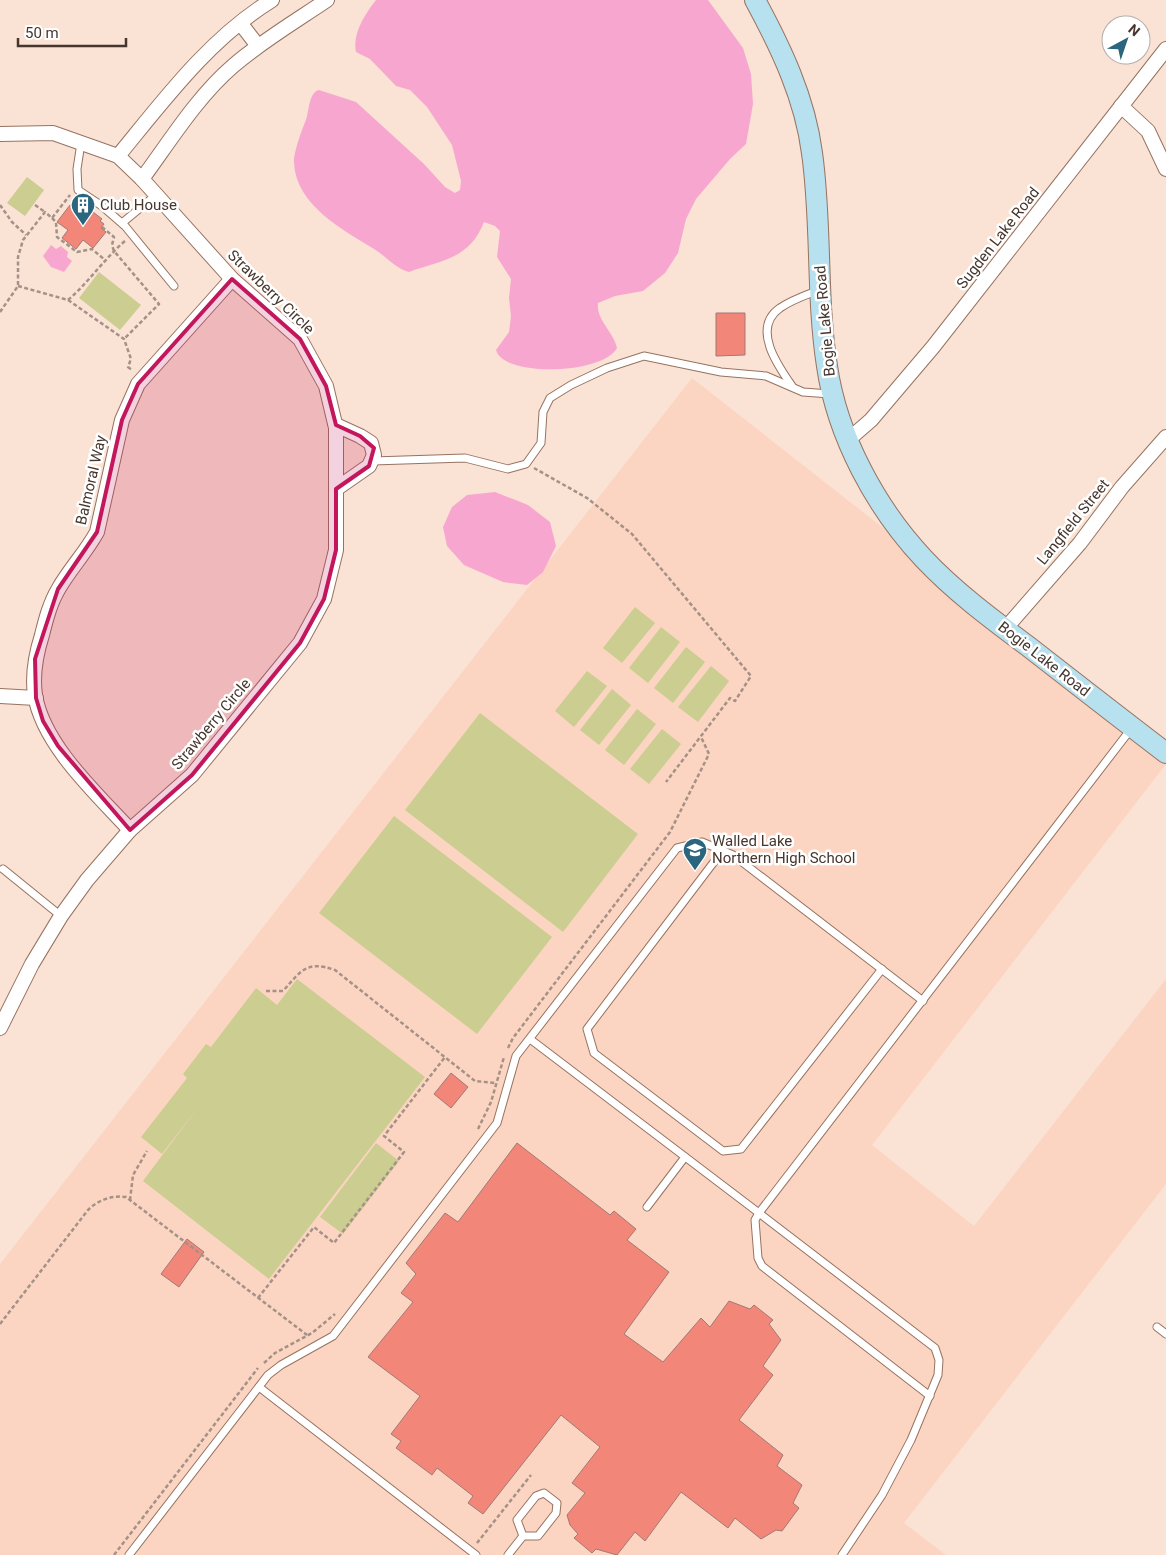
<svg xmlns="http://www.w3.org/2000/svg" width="1166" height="1555" viewBox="0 0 1166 1555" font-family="Roboto,sans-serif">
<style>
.built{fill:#fbd5c2}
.green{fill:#cccd90}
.water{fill:#f7a7cf}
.building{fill:#f28779;stroke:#a27973}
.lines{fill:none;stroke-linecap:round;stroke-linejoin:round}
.lane-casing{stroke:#967360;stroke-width:9}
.street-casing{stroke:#967360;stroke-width:16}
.secondary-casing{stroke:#967360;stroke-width:22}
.path{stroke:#a59186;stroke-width:2.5;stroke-dasharray:4 2.5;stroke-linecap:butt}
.lane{stroke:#fff;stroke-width:7}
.street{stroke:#fff;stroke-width:14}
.secondary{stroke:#b7e1ef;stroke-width:20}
.marked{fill:#c2185b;fill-opacity:0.2;stroke:#c2185b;stroke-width:4;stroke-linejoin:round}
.labels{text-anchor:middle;stroke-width:5;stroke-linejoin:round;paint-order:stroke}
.poi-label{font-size:15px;fill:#46362e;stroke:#fff;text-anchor:start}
.street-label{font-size:15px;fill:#46362e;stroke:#fff}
</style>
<rect width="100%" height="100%" fill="#fae2d5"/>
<!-- built -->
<polygon class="built" points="692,378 1166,750 1166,764 872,1145 974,1226 1166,979 1166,1184 904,1523 946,1555 0,1555 0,1264"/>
<!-- green -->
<g class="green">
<polygon points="27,177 44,190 25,216 7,203"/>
<polygon points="99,272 141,305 120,330 79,298"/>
<polygon points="635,607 655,623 622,663 603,648"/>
<polygon points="661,627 680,642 648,683 629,668"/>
<polygon points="686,647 705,662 673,703 654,688"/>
<polygon points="711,666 729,681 698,722 678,707"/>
<polygon points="587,671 607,686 574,727 555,711"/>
<polygon points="612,689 631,705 599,745 580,730"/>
<polygon points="637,709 656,724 624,765 605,750"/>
<polygon points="480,713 638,834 563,932 405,810"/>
<polygon points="662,729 681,744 649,784 630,769"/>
<polygon points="394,816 552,937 477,1034 319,913"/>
<polygon points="297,979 425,1077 269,1279 143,1181 199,1106 162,1154 141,1137 187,1078 183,1074 206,1044 211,1047 256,988 277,1005"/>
<polygon points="376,1143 399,1161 343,1234 320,1217"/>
</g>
<!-- water -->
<g class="water">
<path d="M376 0H708L743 48 751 74 753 104 746 144 730 159 696 199 686 219 678 253 665 273 643 291 615 296 598 303C596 320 614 332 617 348 604 374 504 378 496 350L509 332 511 316 509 298 511 279 497 257 500 231 495 226 484 222C469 260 441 260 409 272 396 269 386 256 374 249 343 230 296 205 294 163 293 154 302 129 306 120 309 111 309 92 319 90L356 102 424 164 445 187 455 193 460 190 461 181 452 145 427 107 410 90 396 86 370 59 356 52C352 34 365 14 376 0Z"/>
<polygon points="51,245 56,249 61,246 68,252 67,257 72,261 64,272 51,267 43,256"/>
<polygon points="495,492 528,505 550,522 556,546 543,572 527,585 503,582 464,565 447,546 443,527 452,507 467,495"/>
</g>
<!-- building -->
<g class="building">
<polygon points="70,205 77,209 80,205 82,207 84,205 102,219 100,221 104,224 101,228 106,232 93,248 83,240 76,249 62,238 68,230 57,222"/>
<polygon points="716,313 745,313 745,355 716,356"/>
<polygon points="451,1073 468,1087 451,1108 434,1094"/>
<polygon points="517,1143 610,1215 614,1211 636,1229 627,1240 669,1272 624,1334 663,1362 701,1318 710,1327 729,1301 750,1309 754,1305 773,1320 769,1324 781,1340 763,1366 773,1375 739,1420 783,1455 777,1466 802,1485 793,1503 799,1508 782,1531 776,1530 761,1539 735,1518 728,1528 681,1492 645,1541 635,1532 617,1555 596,1549 592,1553 574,1538 578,1534 570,1525 567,1515 585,1493 572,1483 600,1447 561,1415 483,1514 468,1503 473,1496 437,1468 432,1475 396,1448 401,1441 391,1434 420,1396 368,1357 413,1302 401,1293 416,1274 406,1263 445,1213 458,1222"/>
<polygon points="187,1239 204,1252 179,1287 161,1274"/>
</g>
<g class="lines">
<defs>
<g id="lane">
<polyline points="81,143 77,169 78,190 102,206 125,226 174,286"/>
<polyline points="122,223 156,195"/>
<path d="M792 386C778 366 751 328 780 308 791 300 806 295 819 290"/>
<polyline points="373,461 465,458 508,469 526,464 541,443 543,412 550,398 571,385 607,368 644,356 721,372 766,376 803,392 830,394"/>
<polyline points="723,850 587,1029 594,1053 723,1151 741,1149 882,969"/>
<polyline points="3,869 61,916"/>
<polyline points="530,1039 759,1213 755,1220 758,1258 762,1266 930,1396"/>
<polyline points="647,1207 685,1157"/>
<polyline points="1157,1327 1166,1334"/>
<polyline points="259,1387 476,1555"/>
<polygon points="544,1493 557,1503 556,1513 538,1536 523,1536 517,1520 536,1496"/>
<polyline points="129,1555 268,1375 281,1365 333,1336 497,1123 516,1056 677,848 702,842 733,855 923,1001"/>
<polyline points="508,1555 523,1536"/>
<polyline points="842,1555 882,1495 911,1440 938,1375 939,1360 935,1348 759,1213 1131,729"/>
</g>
<g id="street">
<polyline points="241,24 258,46"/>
<polyline points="1121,106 1148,131 1166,169"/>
<polyline points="0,134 53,133 118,156 142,179 232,279 300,339 326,386 336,428 336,550 324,599 300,643 192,775 130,830 87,880 61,916 32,964 0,1028"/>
<path d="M118 156C164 100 209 39 272 0"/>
<path d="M142 179C170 141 197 97 233 66 262 41 296 21 327 0"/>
<polyline points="336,425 360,436 371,443 374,455 369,466 336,489"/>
<polyline points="848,440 871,420 933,347 1166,49"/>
<polyline points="1005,629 1080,543 1122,487 1166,437"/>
<polyline points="0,696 36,698"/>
<path d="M130 830C97 794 43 745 35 695 32 674 36 654 42 635 46 619 50 603 59 588 70 569 86 552 97 532L122 420 138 384 232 279"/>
</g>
<path id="secondary" d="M755 0C781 48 805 98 812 153 822 223 816 296 827 366 837 436 876 508 924 559 955 592 993 620 1029 647 1074 682 1120 718 1166 753"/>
</defs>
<!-- lane casing -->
<use href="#lane" class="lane-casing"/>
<!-- street casing -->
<use href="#street" class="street-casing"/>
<!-- secondary casing -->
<use href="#secondary" class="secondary-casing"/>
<!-- path -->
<g class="path">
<polyline points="0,205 12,222 26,235"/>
<polyline points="35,205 45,212"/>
<polyline points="52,218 56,222 57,237 77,252 92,249 105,260"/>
<polyline points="102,227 114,237 112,245 114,251 159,304 124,339"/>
<polyline points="18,286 68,300 124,339 131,359 128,367 132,370"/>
<path d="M68 300C89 282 104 259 125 241"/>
<polyline points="0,312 18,286 18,257 23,240 45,212 52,218 70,195"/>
<polyline points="534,468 587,498 632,534 751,676 735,701 730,698 666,782"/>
<path d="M266 991H283C301 971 306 960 335 970L475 1081 495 1083"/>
<polyline points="508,1048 513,1038 670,832 709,754 701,737"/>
<polyline points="478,1129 491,1102 504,1057"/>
<polyline points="130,1200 133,1175 147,1151"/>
<polyline points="258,1298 314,1227 334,1243 404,1152 384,1136 445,1057"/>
<path d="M0 1324 88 1210C98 1200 112 1195 126 1197L307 1335"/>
<polyline points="264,1363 275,1353 312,1333 335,1314"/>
<polyline points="477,1543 531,1475"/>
<polyline points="114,1555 258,1368"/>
</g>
<!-- lane -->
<use href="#lane" class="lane"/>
<!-- street -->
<use href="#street" class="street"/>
<!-- secondary -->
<use href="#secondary" class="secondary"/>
</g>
<!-- marked area -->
<path class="marked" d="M232 279 300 339 326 386 336 425 360 436 374 448 369 466 336 489V550L324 599 300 643 192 775 130 830 58 746 43 721 36 698 35 659 58 589 97 532 122 420 138 384Z"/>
<!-- icons -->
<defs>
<symbol id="building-pin" viewBox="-11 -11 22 30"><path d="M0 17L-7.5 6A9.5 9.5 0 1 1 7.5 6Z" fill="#2b657e" stroke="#fff"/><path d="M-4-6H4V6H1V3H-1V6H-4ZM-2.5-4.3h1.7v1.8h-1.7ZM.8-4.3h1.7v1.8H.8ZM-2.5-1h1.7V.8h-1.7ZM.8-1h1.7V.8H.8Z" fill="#fff"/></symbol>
<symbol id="school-pin" viewBox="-11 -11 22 30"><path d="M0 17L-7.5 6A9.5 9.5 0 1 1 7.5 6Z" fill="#2b657e" stroke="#fff"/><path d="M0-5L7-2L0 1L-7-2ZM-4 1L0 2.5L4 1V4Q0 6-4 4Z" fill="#fff"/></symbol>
</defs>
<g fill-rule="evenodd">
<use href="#building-pin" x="69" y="191" width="28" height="38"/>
<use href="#school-pin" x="681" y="836" width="28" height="38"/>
</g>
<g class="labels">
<!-- poi labels -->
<g class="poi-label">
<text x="100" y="210">Club House</text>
<text x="712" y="846">Walled Lake<tspan x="712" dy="17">Northern High School</tspan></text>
</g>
<!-- street labels -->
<g class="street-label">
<text transform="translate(998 238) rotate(-52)" y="5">Sugden Lake Road</text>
<text transform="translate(271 292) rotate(44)" y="5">Strawberry Circle</text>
<text transform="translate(825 321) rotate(-95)" y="5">Bogie Lake Road</text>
<text transform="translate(91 480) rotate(-77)" y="5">Balmoral Way</text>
<text transform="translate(1073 522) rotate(-51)" y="5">Langfield Street</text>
<text transform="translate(1044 659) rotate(38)" y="5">Bogie Lake Road</text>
<text transform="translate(211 724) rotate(-50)" y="5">Strawberry Circle</text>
</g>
</g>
<!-- north arrow -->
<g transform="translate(1126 40) rotate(40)"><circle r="24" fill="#ffffff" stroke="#b5afab"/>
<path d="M0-4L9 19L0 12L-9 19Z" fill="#2b657e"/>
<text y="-8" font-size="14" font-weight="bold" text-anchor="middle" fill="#46362e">N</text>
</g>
<!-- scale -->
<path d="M18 38v8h108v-8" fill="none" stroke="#46362e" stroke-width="2.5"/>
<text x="25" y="38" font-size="15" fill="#46362e" stroke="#ffffff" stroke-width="4" paint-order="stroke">50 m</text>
</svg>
